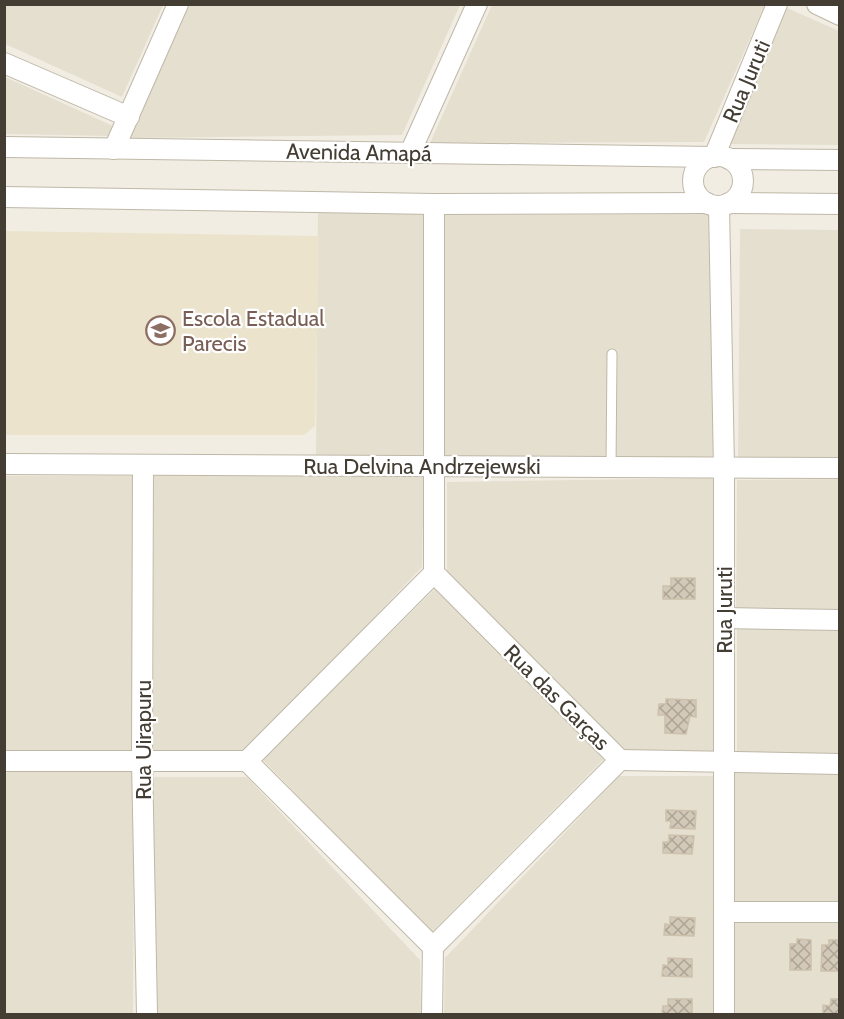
<svg xmlns="http://www.w3.org/2000/svg" width="844" height="1019" viewBox="0 0 844 1019" font-family="Cabin,sans-serif">
<style>
.residential{fill:#e5dfd0}
.education{fill:#ebe3cc}
.building{fill:url(#building-cross-hatch);stroke:#cdc1ab;stroke-width:1.5}
.lines{fill:none;stroke-linecap:round;stroke-linejoin:round}
.lane-casing{stroke:#bfb8a8;stroke-width:11}
.street-casing{stroke:#bfb8a8;stroke-width:22}
.lane{stroke:#fff;stroke-width:9}
.street{stroke:#fff;stroke-width:20}
.labels{text-anchor:middle;stroke-width:4.5;stroke-linejoin:round;paint-order:stroke}
.street-label{font-size:22px;fill:#433d33;stroke:#fff}
.education-label{font-size:22px;fill:#785e54;stroke:#fff;text-anchor:start}
</style>
<defs>
<pattern id="building-cross-hatch" width="8" height="8" patternUnits="userSpaceOnUse" patternTransform="scale(1.5)"><rect width="8" height="8" fill="#d3c9b8"/><path d="M0 0l8 8M0 8l8-8" fill="none" stroke="#ada496"/></pattern>
</defs>
<rect width="100%" height="100%" fill="#f1ede2"/>
<!-- residential -->
<g class="residential">
<polygon points="5,4 163,4 163,5 122,97 5,44"/>
<polygon points="187,5 460,5 402,135 128,138"/>
<polygon points="492,5 492,4 765,5 704,142 430,143"/>
<polygon points="785,7 839,31 839,145 724,144"/>
<polygon points="5,77 113,126 109,136 5,134"/>
<polygon points="318,208 428,209 426,456 316,455"/>
<polygon points="713,214 713,457 445,458 445,215"/>
<polygon points="740,229 839,230 839,458 738,457"/>
<polygon points="154,472 424,477 422,567 248,750 153,750"/>
<polygon points="5,476 133,476 132,754 5,754"/>
<polygon points="717,478 716,755 620,755 447,573 447,482"/>
<polygon points="839,479 839,611 736,611 737,480"/>
<polygon points="435,589 604,759 431,933 262,759"/>
<rect x="737" y="628" width="102" height="131"/>
<polygon points="732,771 839,771 839,902 731,902"/>
<polygon points="5,772 134,772 133,1014 5,1014"/>
<polygon points="619,776 715,776 714,1014 444,1014 445,958"/>
<polygon points="152,777 247,777 420,960 421,1014 151,1014"/>
<rect x="732" y="919" width="107" height="95"/>
</g>
<!-- education -->
<polygon class="education" points="5,231 319,236 315,426 304,435 5,435"/>
<!-- building -->
<g class="building">
<polygon points="671,578 695,578 695,599 663,599 663,586 671,586"/>
<polygon points="666,699 696,700 696,717 690,716 686,734 665,733 665,715 658,715 659,704 666,704"/>
<polygon points="666,810 696,811 695,829 670,828 671,821 666,821"/>
<polygon points="669,835 694,836 692,854 663,853 663,842 669,842"/>
<polygon points="670,917 695,918 694,936 664,935 665,924 670,925"/>
<polygon points="797,939 811,940 811,970 790,970 790,944 797,944"/>
<polygon points="829,940 840,940 840,971 821,971 822,945 829,945"/>
<polygon points="668,958 692,959 692,977 662,976 663,965 668,966"/>
<polygon points="668,999 692,999 692,1014 662,1014 663,1006 668,1006"/>
<polygon points="831,999 840,999 840,1014 823,1014 823,1005 830,1006"/>
</g>
<g class="lines">
<defs>
<polyline id="lane" points="611,467 612,354"/>
<g id="street">
<polyline points="817,4 840,15"/>
<polyline points="4,63 129,117"/>
<polyline points="4,147 714,157 777,4"/>
<polyline points="114,149 178,4"/>
<polyline points="410,153 477,4"/>
<circle cx="718" cy="181" r="25"/>
<polyline points="729,159 840,160"/>
<polyline points="4,197 434,204 707,203"/>
<polyline points="729,203 840,204"/>
<polyline points="434,204 434,573"/>
<polyline points="719,206 724,468 724,1014"/>
<polyline points="4,464 840,468"/>
<polyline points="143,465 142,760 147,1014"/>
<polygon points="434,573 620,760 433,947 247,761"/>
<polyline points="724,618 840,620"/>
<polyline points="620,760 840,764"/>
<polyline points="4,761 247,761"/>
<polyline points="724,912 840,912"/>
<polyline points="432,1014 433,947"/>
</g>
</defs>
<!-- lane casing -->
<use href="#lane" class="lane-casing"/>
<!-- street casing -->
<use href="#street" class="street-casing"/>
<!-- lane -->
<use href="#lane" class="lane"/>
<!-- street -->
<use href="#street" class="street"/>
</g>
<!-- icons -->
<defs>
<symbol id="school-ring" viewBox="-11 -11 22 22"><circle r="9.5" fill="#fff" stroke="#8d6e63" stroke-width="1.5"/><path d="M0-5L7-2L0 1L-7-2ZM-4 1L0 2.5L4 1V4Q0 6-4 4Z" fill="#8d6e63"/></symbol>
</defs>
<g fill-rule="evenodd">
<use href="#school-ring" x="144" y="314" width="33" height="33"/>
</g>
<g class="labels">
<!-- street labels -->
<g class="street-label">
<text transform="translate(746 81) rotate(-67)" y="8">Rua Juruti</text>
<text transform="translate(359 152) rotate(1)" y="8">Avenida Amapá</text>
<text x="422" y="474">Rua Delvina Andrzejewski</text>
<text transform="translate(724 610) rotate(-90)" y="8">Rua Juruti</text>
<text transform="translate(557 697) rotate(45)" y="8">Rua das Garças</text>
<text transform="translate(143 740) rotate(-90)" y="8">Rua Uirapuru</text>
</g>
<!-- education labels -->
<g class="education-label">
<text x="182" y="326">Escola Estadual<tspan x="182" dy="25">Parecis</tspan></text>
</g>
</g>
<!-- border -->
<rect width="844" height="1019" fill="none" stroke="#433d33" stroke-width="12"/>
</svg>
